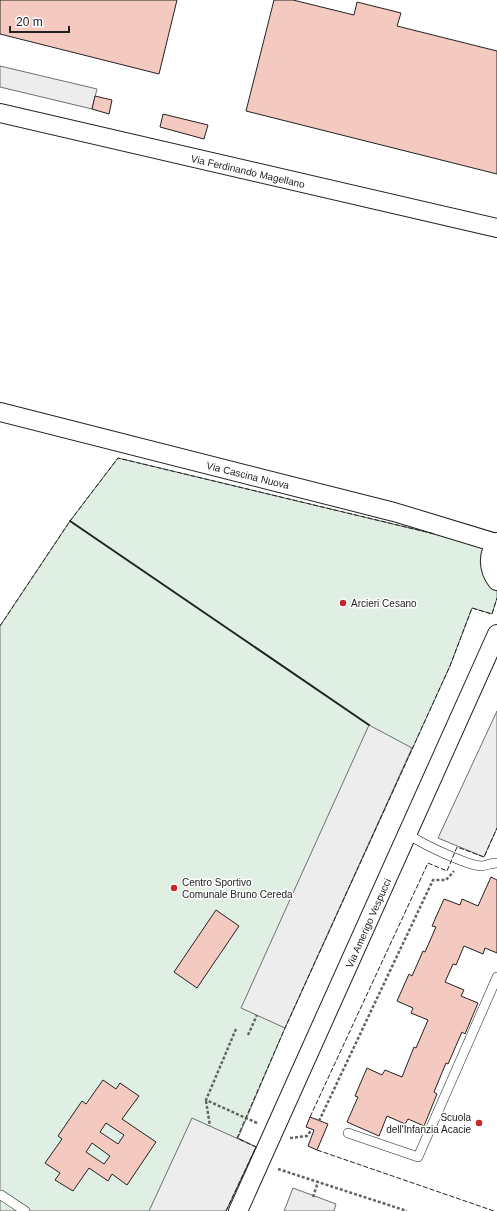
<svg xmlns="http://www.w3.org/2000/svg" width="497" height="1211" viewBox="0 0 497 1211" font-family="Helvetica,sans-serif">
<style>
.green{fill:#e0efe3;stroke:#6f6f6f}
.parking{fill:#ededed;stroke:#6f6f6f}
.building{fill:#f3c9c0;stroke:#222;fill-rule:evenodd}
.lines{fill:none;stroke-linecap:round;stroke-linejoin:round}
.service-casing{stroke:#222;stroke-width:10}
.minor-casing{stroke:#222;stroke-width:20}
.path{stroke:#646464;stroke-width:2.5;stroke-dasharray:3 2;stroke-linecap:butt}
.service{stroke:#fff;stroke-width:9}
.minor{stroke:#fff;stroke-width:18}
.fence{stroke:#222;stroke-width:1;stroke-dasharray:5 2;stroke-linecap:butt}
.wall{stroke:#222;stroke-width:2}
.poi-dot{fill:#c62828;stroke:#fff;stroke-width:1.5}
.labels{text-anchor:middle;stroke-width:3;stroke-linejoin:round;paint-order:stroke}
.street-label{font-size:10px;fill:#222;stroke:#fff}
.poi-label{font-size:10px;fill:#222;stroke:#fff;text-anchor:start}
</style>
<rect width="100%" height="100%" fill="#fff"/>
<!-- green -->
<polygon class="green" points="118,458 497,549 497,598 492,614 472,608 450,666 285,1028 238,1138 256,1147 226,1211 0,1211 0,626 70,521"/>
<!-- parking -->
<g class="parking">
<polygon points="0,66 97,89 92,109 0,87"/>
<polygon points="497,711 497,828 484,857 438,838"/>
<polygon points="369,725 412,748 285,1028 241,1008"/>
<polygon points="192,1118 256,1147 226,1211 149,1211"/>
<polygon points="293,1188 336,1204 334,1211 284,1211"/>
</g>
<!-- building -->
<g class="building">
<polygon points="0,0 177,0 159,74 0,34"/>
<polygon points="274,0 293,0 354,15 357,2 401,13 397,26 497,51 497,174 246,111"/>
<polygon points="95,96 112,100 109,114 92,109"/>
<polygon points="163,114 208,125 204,139 160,127"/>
<polygon points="491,877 497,880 497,953 485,948 483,954 464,946 456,965 453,964 445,982 464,990 461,996 478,1003 465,1034 462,1032 448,1064 446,1063 434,1092 437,1094 424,1126 408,1119 405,1124 387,1116 379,1136 347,1122 358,1097 355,1096 367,1068 382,1075 385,1070 402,1077 414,1047 416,1048 428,1020 411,1013 413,1008 397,1001 409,974 412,976 423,951 425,952 436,927 432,926 444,899 460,905 462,899 478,906"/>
<polygon points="216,910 239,926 197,988 174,972"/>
<path d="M103 1080 116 1089 120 1083 139 1096 122 1119 156 1142 127 1185 112 1174 108 1181 89 1168 73 1191 55 1180 60 1173 45 1163 62 1139 58 1136 82 1101 86 1104ZM106 1123 124 1135 118 1144 100 1132ZM92 1143 110 1156 104 1164 86 1152Z"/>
<polygon points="310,1117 328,1124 317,1150 308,1146 314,1130 306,1127"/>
</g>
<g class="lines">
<defs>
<g id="service">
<path d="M408 834C420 843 468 866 482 866 487 865 492 863 497 863"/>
<polyline points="348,1133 418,1157 497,977"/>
<polyline points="1,1195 25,1211"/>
</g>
<g id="minor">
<polyline points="0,113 497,228"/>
<polyline points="0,412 394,512 496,543"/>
<path d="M497 542C487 554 488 569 497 581"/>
<polyline points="238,1211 497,634"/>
</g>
</defs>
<!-- service casing -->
<use href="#service" class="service-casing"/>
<!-- minor casing -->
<use href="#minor" class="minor-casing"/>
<!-- path -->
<g class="path">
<polyline points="236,1029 206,1100 257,1123"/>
<polyline points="248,1035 257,1015"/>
<polyline points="206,1101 210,1126"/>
<polyline points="319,1121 433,880 446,880 454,871"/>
<polyline points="290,1138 307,1136 312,1129"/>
<polyline points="278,1169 407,1211"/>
<polyline points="313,1197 318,1182"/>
</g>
<!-- service -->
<use href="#service" class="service"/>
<!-- minor -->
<use href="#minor" class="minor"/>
<!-- fence -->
<g class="fence">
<polyline points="0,626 70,521 118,458 435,534"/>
<polyline points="310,1117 428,863 447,871 457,847 484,857 497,828"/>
<polyline points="317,1150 494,1211"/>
<polyline points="226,1211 256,1147 237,1138 285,1028 450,666 472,608 492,614 497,598"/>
</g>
<!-- wall -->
<polyline class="wall" points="70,521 369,725"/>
</g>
<!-- markers -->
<g class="poi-dot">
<circle cx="343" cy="603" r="4"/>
<circle cx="174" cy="888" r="4"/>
<circle cx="479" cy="1123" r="4"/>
</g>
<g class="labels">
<!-- street labels -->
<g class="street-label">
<text transform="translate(248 171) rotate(13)" y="4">Via Ferdinando Magellano</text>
<text transform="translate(248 475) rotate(14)" y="4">Via Cascina Nuova</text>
<text transform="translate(368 923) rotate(-66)" y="4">Via Amerigo Vespucci</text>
</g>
<!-- poi labels -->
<g class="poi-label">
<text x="351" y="607">Arcieri Cesano</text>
<text x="182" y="886">Centro Sportivo<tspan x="182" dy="12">Comunale Bruno Cereda</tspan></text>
<text x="471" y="1121" text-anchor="end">Scuola<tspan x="471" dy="12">dell'Infanzia Acacie</tspan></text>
</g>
</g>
<!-- scale -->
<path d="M10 26v6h59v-6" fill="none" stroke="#222222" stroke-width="2"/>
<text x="16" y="26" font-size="12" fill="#222222" stroke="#ffffff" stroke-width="3" paint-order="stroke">20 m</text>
</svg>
